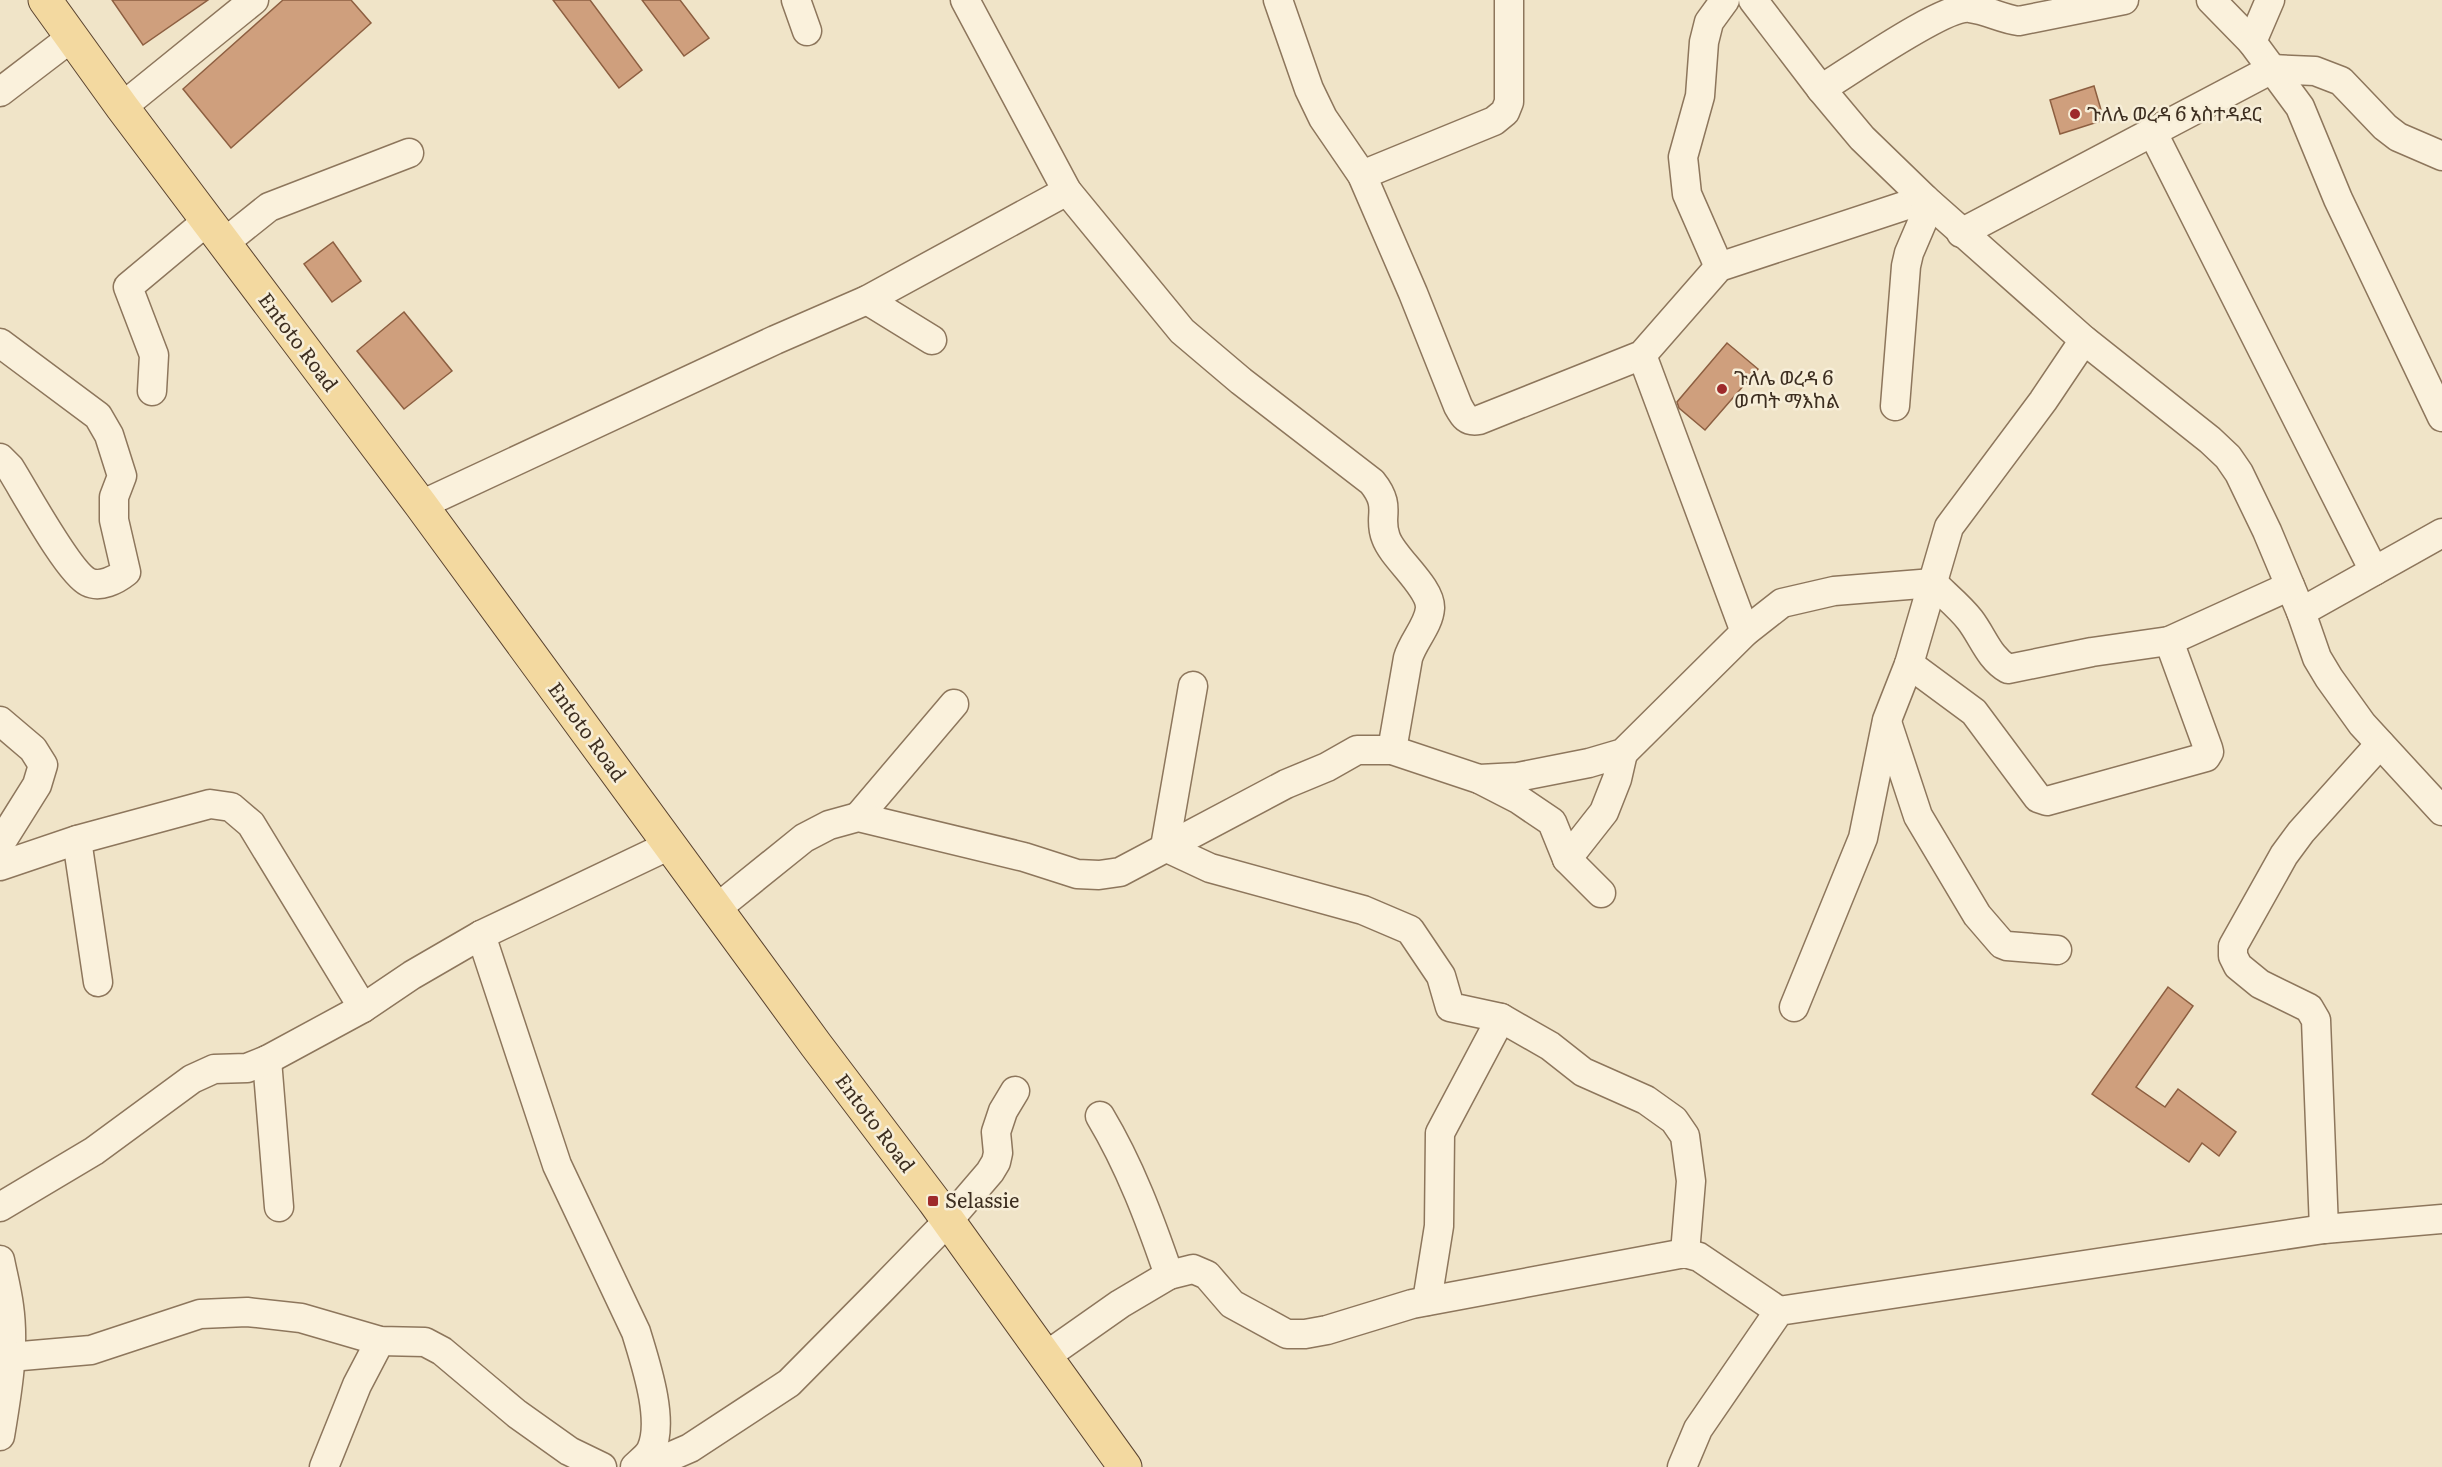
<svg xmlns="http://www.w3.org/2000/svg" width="2442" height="1467" viewBox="0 0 2442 1467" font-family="Literata,'Noto Sans Ethiopic',serif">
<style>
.building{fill:#cf9f7d;stroke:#8d5f41;stroke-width:1.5}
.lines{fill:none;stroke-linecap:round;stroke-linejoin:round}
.minor-casing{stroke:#8d765c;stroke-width:31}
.major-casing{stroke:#5b4430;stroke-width:35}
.minor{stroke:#faf1dc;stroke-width:28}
.major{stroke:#f3d9a0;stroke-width:33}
.poi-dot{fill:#9e2a2b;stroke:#f7eed8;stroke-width:2}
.labels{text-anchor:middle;stroke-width:5;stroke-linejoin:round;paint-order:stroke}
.poi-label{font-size:20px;fill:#3d2e20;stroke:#f7eed8;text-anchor:start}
.street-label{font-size:20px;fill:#3d2e20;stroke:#f7eed8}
</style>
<rect width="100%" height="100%" fill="#f0e4c8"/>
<!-- building -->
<g class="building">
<polygon points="112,0 208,0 143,45"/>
<polygon points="283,0 351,0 371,23 231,148 183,89"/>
<polygon points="553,0 590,0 642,70 619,88"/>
<polygon points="642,0 680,0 709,38 684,56"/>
<polygon points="2094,86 2104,120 2060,134 2050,100"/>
<polygon points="333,242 361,281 332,302 304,264"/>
<polygon points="404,312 452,371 404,409 357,351"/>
<polygon points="1727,343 1758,369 1705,430 1679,408 1677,402"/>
<polygon points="2168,987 2193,1006 2136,1087 2165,1107 2178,1089 2236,1132 2219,1156 2202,1143 2189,1162 2092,1094"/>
</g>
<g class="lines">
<defs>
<g id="minor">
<polyline points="796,0 807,31"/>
<path d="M965 0 1067 191 1182 331 1241 381 1372 482C1393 508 1377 516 1386 538 1393 558 1431 587 1430 608 1429 625 1413 641 1408 658L1392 750"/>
<path d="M1278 0 1309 89 1323 118 1362 175 1413 293 1458 406C1464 417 1467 422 1479 420L1642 355 1719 267 1925 199"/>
<polyline points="1753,0 1821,89 1862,138 1925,199 2084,340 2210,440 2228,457 2239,473 2267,531 2301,612 2317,658 2329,678 2362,724 2442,811"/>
<polyline points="2211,0 2252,42 2300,107 2338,199 2442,417"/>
<polyline points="2252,42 2270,0"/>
<path d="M1821 89C1848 73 1944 5 1970 8 1987 10 2002 19 2019 21L2124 0"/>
<polyline points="0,92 72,37"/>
<polyline points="122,107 254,0"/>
<polyline points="2152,131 2374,571"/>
<polyline points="1362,175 1494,121 1505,112 1509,102 1509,0"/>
<polyline points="1961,233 2272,69 2315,71 2341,81 2385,127 2398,137 2442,156"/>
<polyline points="224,243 269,207 409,153"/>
<polyline points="1719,267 1687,194 1683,157 1700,96 1704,42 1709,22 1725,0"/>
<polyline points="867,300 932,340"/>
<path d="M0 343 98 416 109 435 122 476 114 497V520L126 572C116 580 100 588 88 582 68 572 24 490 10 468L0 458"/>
<polyline points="1642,355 1745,632"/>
<polyline points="152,391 154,355 128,287 207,221"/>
<polyline points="1895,406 1906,266 1909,253 1930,204"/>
<polyline points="421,505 775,340 867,300 1067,191"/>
<path d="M1933 583C1945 595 1960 607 1970 620 1983 637 1989 658 2008 669L2092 652 2169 641 2290 586"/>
<polyline points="2301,612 2442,533"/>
<polyline points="1909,664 1974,712 2038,798 2047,801 2206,757 2209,752 2208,748 2169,641"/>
<polyline points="1193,686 1165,847 1210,868 1363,910 1410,930 1441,976 1450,1007 1501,1018 1550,1046 1583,1072 1646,1100 1674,1120 1685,1136 1691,1181 1685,1253"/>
<polyline points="0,721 33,749 43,765 37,785 0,844"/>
<polyline points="1887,722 1918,816 1977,915 2002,944 2007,946 2057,950"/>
<polyline points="1481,780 1518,799 1552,822 1567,859 1601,893"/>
<polyline points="858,817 954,704"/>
<polyline points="77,840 98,982"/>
<polyline points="1567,859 1604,812 1617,779 1623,753"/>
<polyline points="0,866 77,840 210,804 231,807 251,824 363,1008"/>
<polyline points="716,909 804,838 829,825 858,817 1024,857 1077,874 1099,875 1120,872 1286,784 1327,767 1357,750 1392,750 1479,779 1518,777 1589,763 1623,753 1745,632 1782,603 1834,591 1933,583"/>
<path d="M481 935 557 1165 636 1332C645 1362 665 1420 651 1450 648 1456 640 1462 635 1467"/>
<polyline points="1794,1007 1863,838 1887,720 1909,664 1949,527 2043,401 2084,340"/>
<polyline points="267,1060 279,1207"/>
<path d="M1100 1116C1130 1166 1150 1220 1169 1275"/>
<polyline points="0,1207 94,1151 192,1079 214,1069 247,1068 267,1060 363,1008 412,975 481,935 670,845"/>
<polyline points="2324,1229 2316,1020 2309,1008 2260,984 2238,966 2233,956 2233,946 2284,855 2301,832 2380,744"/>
<path d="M0 1260C3 1275 7 1290 9 1306 15 1348 7 1394 0 1436"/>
<polyline points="1427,1301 1439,1226 1440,1133 1501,1018"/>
<polyline points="1046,1356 1120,1304 1169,1275 1193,1269 1207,1275 1232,1304 1287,1334 1305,1334 1327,1330 1412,1304 1685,1253 1699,1257 1779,1311"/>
<polyline points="10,1357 91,1350 200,1314 247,1312 301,1318 380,1341 425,1342 442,1351 517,1414 569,1451 602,1467"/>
<polyline points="324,1467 357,1385 380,1341"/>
<polyline points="646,1467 690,1448 789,1383 880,1291 948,1221 990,1172 996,1162 998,1153 996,1132 1003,1111 1015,1091"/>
<polyline points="1682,1467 1698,1429 1779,1311 2324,1229 2442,1219"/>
</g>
<polyline id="major" points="45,0 122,107 421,505 816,1045 934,1201 1125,1467"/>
</defs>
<!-- minor casing -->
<use href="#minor" class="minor-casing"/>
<!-- major casing -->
<use href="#major" class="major-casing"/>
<!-- minor -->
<use href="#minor" class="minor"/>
<!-- major -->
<use href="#major" class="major"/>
</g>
<!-- markers -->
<g class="poi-dot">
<circle cx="2075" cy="114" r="6"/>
<circle cx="1722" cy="389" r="6"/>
<rect x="927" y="1195" width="12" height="12" rx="3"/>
</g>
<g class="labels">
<!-- poi labels -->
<g class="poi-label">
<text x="2087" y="121">ጉለሌ ወረዳ 6 አስተዳደር</text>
<text x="1734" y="385">ጉለሌ ወረዳ 6<tspan x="1734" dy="23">ወጣት ማእከል</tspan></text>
<text x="945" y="1208">Selassie</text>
</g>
<!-- street labels -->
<g class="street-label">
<text transform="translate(298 342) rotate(53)" y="7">Entoto Road</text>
<text transform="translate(587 732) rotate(54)" y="7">Entoto Road</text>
<text transform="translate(875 1123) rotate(53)" y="7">Entoto Road</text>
</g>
</g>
</svg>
